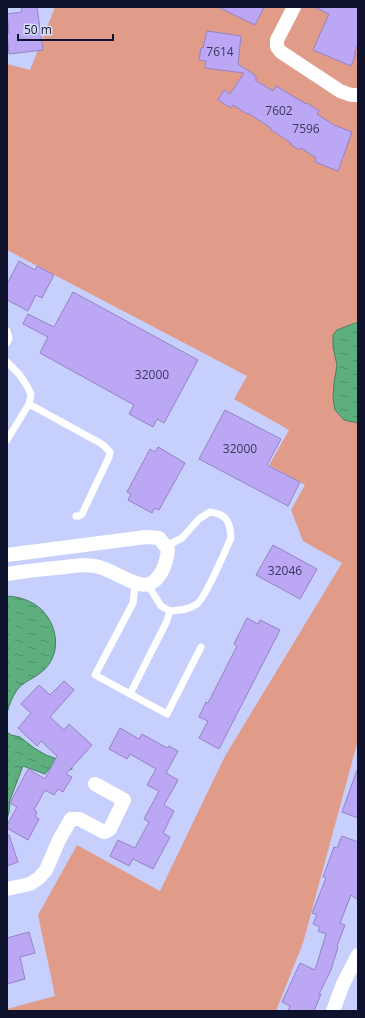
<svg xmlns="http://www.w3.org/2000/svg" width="365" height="1018" viewBox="0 0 365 1018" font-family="'Open Sans',sans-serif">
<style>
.grass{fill:#e19c89}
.water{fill:url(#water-ripples);stroke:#468065}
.building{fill:#bba7f3;stroke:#9582c7}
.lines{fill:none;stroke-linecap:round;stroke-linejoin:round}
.service{stroke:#fff;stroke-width:7}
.minor{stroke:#fff;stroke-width:14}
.labels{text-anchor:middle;stroke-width:3.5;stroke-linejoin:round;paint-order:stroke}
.number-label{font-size:12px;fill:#3a375e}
</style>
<defs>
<pattern id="water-ripples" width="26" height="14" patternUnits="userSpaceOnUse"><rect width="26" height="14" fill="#5daf7e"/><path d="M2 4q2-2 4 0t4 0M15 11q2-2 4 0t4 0" fill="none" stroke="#4b8d67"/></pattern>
</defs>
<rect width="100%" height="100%" fill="#c7d0fc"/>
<!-- grass -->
<polygon class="grass" points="55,7 358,7 358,740 303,943 276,1011 7,1011 7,1009 55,996 38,915 77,845 160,891 225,756 342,563 303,541 291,510 305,485 269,465 289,430 234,399 247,376 7,250 7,64 30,70"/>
<!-- water -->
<g class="water">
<polygon points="358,322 358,423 344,420 335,410 333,398 334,383 337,365 333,347 333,335 337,330"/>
<path d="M7 596C23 597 38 603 47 616 60 635 59 660 39 674 32 679 22 683 17 690 12 697 9 705 7 713Z"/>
<polygon points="7,732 11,735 20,737 34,748 46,755 71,764 72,769 66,771 53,764 45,774 23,766 10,800 9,812 7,819"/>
</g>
<!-- building -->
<g class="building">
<polygon points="21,7 37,7 43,50 9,54 7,33 9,33 7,14 22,12"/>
<polygon points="218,7 264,7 255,25"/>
<polygon points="314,7 358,7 358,44 354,54 356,54 351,66 313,50 329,14"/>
<polygon points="207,31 241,36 238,64 255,75 254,76 257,78 255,80 273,91 276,86 306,104 307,103 319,111 317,114 334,125 352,132 338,171 315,162 316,158 301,148 299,150 290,144 291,143 270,129 271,128 248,113 247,114 233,105 231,108 218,100 224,90 230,94 244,73 205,68 206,61 199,60 201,48 203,48"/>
<polygon points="19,261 35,270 37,266 54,275 42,298 36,295 28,311 7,300 7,284"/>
<polygon points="73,292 198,360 164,423 157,419 153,427 129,414 134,405 40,353 48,337 23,324 28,314 54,327"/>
<polygon points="225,410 281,439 267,465 300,482 288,506 199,459"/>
<polygon points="158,447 185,463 159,510 155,508 152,513 128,500 131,494 127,492 150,449 155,452"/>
<polygon points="273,545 317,569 300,599 256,575"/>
<polygon points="247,618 258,624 260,620 280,630 219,749 199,738 208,721 199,717 206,702 208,703 237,646 234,644"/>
<polygon points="64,681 74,690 50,717 64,730 69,724 92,745 66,774 72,777 63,792 58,789 54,795 45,790 34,810 37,812 35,816 39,819 28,840 7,828 7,825 17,807 10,803 28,769 45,779 57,756 41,741 37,746 18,728 31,713 21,704 39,685 50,695"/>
<polygon points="120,728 139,739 142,734 167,748 169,746 178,751 166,773 178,780 164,805 174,811 163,833 170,837 153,869 133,859 129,866 110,856 118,840 135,848 149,822 144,819 159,791 147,785 156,769 130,754 127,759 109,749"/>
<polygon points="357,770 358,771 358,818 342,812"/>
<polygon points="7,835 9,835 18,862 7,866"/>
<polygon points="342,836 358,842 358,900 351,895 340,923 345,925 337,946 338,947 331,970 319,994 321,994 314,1011 288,1011 290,1006 282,1002 300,963 315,970 326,934 318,931 320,927 313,924 317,915 312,913 326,878 323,877 334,847 337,848"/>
<polygon points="29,932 35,953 20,957 25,979 7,984 7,938"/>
</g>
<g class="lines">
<!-- service -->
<g class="service">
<polyline points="7,331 9,338 7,343"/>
<polyline points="7,362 19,374 27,386 31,394 29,404 7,440"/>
<polyline points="29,404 102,444 110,452 109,457 82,514 79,516 76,516"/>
<polyline points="135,585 133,603 95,675 167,714 201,647"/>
<polyline points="148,585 161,606 170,611"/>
<path d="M130 694 166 623 170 611C180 610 188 610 197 604 206 597 225 551 231 538 230 522 227 514 210 512L199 519 182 538 166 546"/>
</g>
<!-- minor -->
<g class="minor">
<polyline points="294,7 277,40 277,47 281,52 340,91 351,95 358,95"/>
<path d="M7 555 146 537 159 538 168 549C167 561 162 579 149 584 136 589 111 568 95 566 85 564 75 566 65 567 45 569 26 571 7 574"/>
<polyline points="7,889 30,884 39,878 46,870 59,840 71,819 79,819 104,832 107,831 110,829 124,800 95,784"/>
<polyline points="333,1011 343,984 358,955"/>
</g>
</g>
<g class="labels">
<!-- number labels -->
<g class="number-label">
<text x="220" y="56">7614</text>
<text x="279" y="115">7602</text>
<text x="306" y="133">7596</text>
<text x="152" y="379">32000</text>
<text x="240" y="453">32000</text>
<text x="285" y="575">32046</text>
</g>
</g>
<!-- border -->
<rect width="365" height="1018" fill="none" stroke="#0f122c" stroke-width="16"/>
<!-- scale -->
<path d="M18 34v6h95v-6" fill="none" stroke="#0f122c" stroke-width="2"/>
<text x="24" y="34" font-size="12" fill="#0f122c" stroke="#d7defc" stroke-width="3" paint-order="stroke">50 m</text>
</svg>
